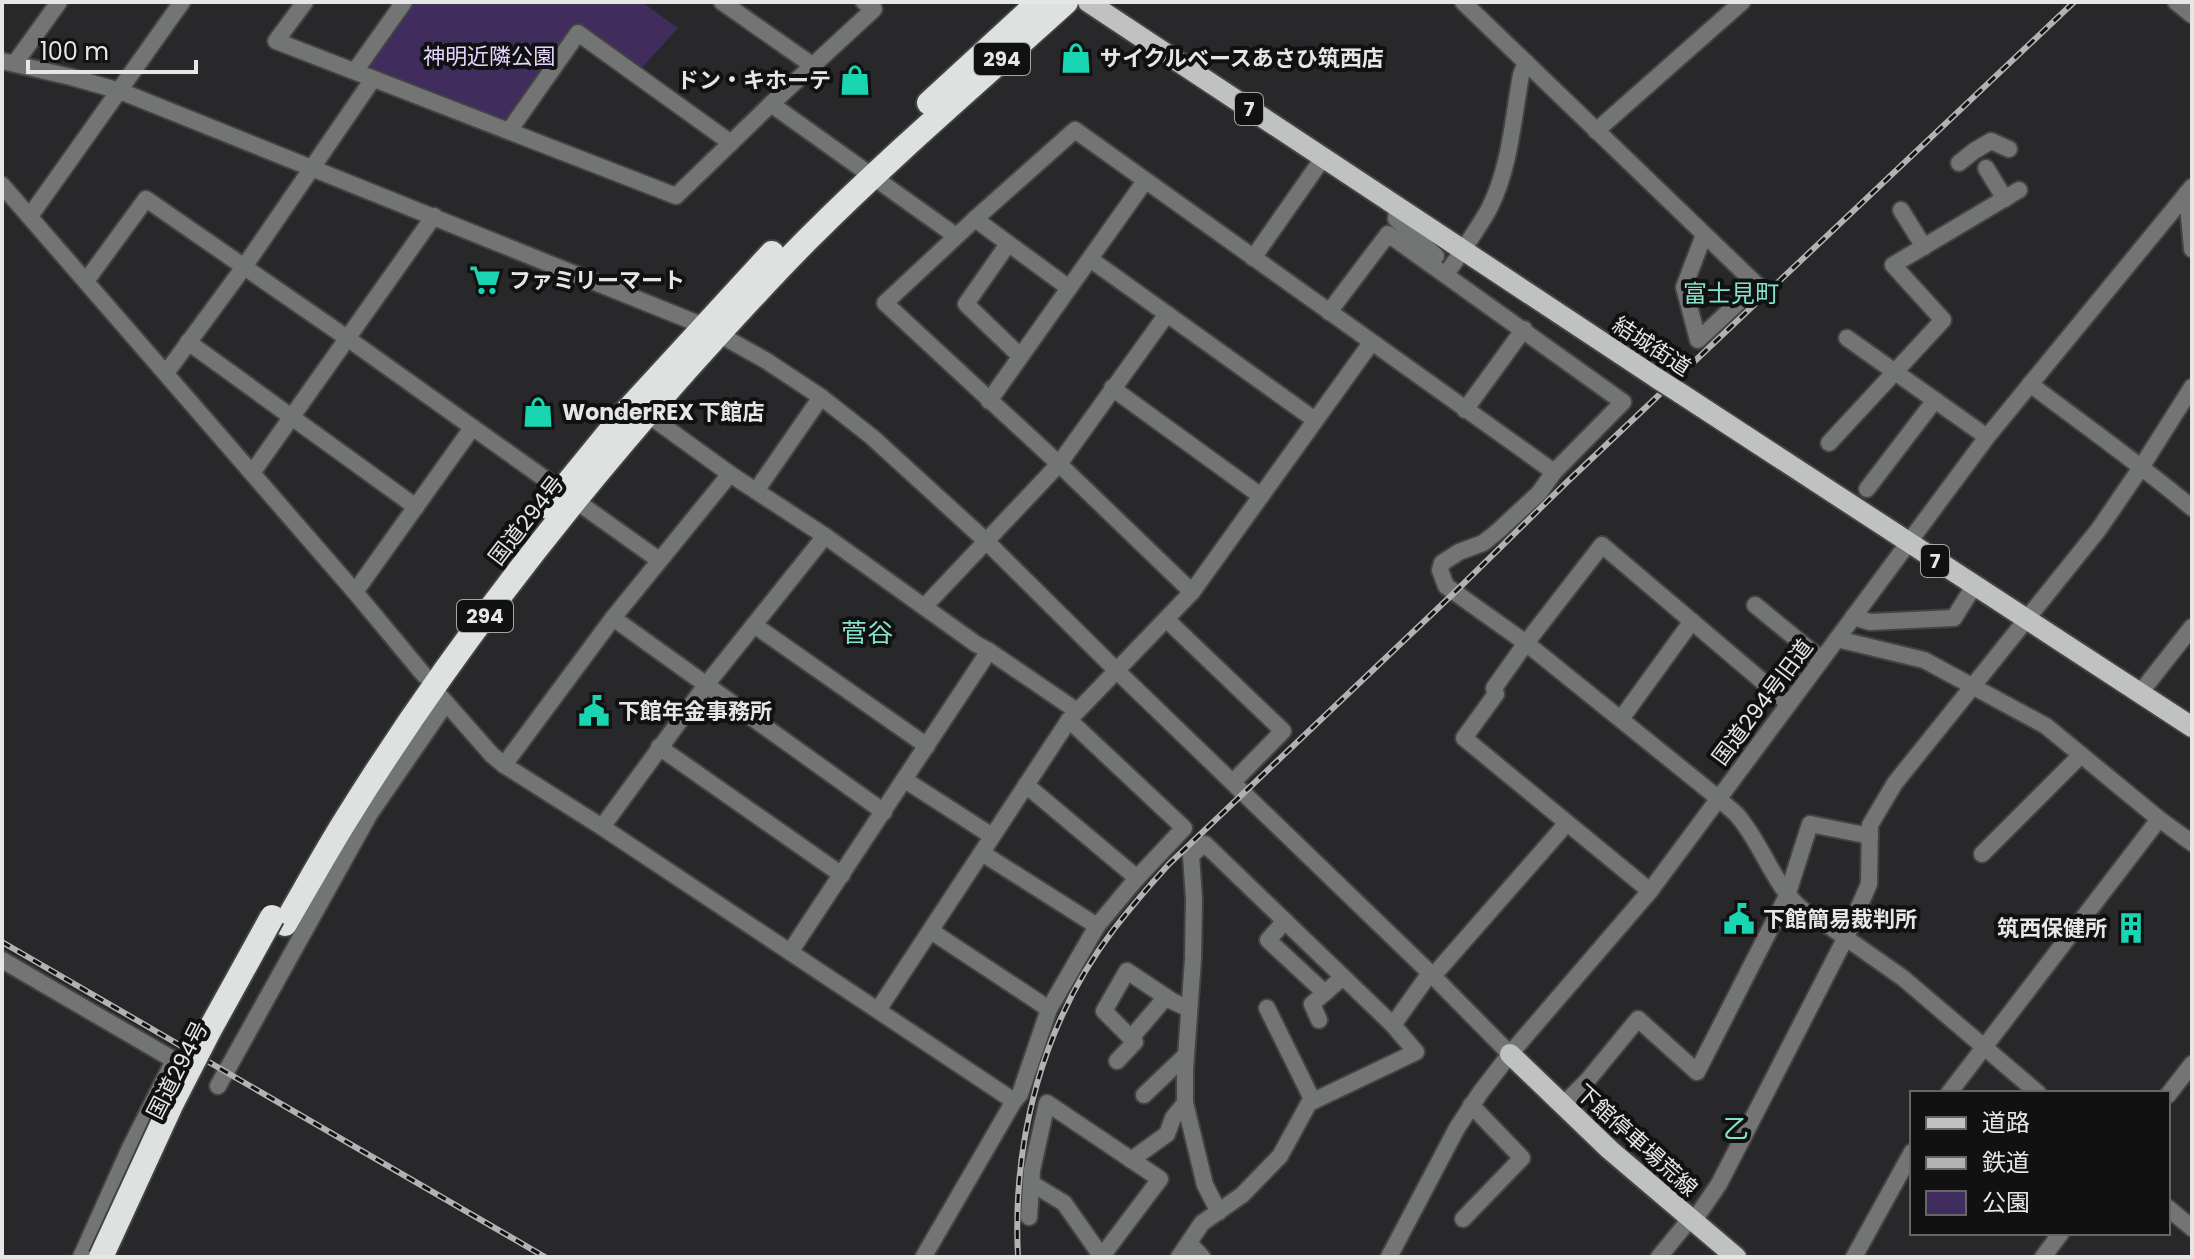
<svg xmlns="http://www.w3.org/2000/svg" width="2194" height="1259" viewBox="0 0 2194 1259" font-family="Poppins,'Noto Sans JP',sans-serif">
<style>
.green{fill:#402d5e}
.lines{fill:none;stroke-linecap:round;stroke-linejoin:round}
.minor-casing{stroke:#434344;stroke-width:20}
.major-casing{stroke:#434344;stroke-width:24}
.highway-casing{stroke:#434344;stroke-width:28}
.minor{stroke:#737574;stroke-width:16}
.major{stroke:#bfc2c1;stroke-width:20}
.highway{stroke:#dde1e0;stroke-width:24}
.rail-casing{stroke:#b2b2b4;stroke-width:6}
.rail{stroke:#111112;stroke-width:3;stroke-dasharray:9;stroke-linecap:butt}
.major-bridge-casing{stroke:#434344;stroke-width:24;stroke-linecap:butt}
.highway-bridge-casing{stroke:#434344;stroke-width:28;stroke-linecap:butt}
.major-bridge{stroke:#bfc2c1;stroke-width:20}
.highway-bridge{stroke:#dde1e0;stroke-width:24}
.labels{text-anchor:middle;stroke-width:8;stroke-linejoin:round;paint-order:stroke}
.shield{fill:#111112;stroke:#a6a6a7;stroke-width:2}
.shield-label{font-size:20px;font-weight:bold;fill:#e6e6e7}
.park-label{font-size:22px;fill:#e2d4fe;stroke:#111112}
.poi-label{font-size:22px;font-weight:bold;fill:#e6e6e7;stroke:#111112;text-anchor:start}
.street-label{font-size:22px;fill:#e6e6e7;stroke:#111112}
.neighbourhood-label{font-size:24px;fill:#82e3c9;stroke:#111112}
.quarter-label{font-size:26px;fill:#82e3c9;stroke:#111112}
</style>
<rect width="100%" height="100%" fill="#28282a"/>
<!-- green -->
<polygon class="green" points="409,2 642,2 678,28 639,71 577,28 507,122 365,65"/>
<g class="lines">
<defs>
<g id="minor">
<polyline points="305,2 276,41 676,196 771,104 874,9 864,2"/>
<polyline points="722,2 812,65"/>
<polyline points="1463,2 1757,285 1698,340 1684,287 1704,235"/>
<polyline points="2176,2 2192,15"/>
<polyline points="2,61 71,77 120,91 704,326 765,360 821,397 872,437 986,541 1117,671 1430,973 1510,1054"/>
<polyline points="15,63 59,2"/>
<polyline points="355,71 404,2"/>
<polyline points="771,104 956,236"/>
<polyline points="509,131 578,33 731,143"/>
<polyline points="1596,131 1742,2"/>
<polyline points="1959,163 1974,151 1991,141 2009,149"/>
<polyline points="1986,168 2005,199"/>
<polyline points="2,185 355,592 424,675"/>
<polyline points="2187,193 2192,249"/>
<polyline points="1397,206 1396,219 1436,256"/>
<polyline points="1901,210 1924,247"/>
<polyline points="30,216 182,2"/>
<polyline points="975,219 1069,288"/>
<path d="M1469 241C1476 230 1483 220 1489 209 1510 168 1513 119 1521 75L1526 62"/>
<polyline points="1008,244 966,304 1020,356"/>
<polyline points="1253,258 1323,158"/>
<polyline points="1090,259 1315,420"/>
<polyline points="1446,274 1456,260"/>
<polyline points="86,281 146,199 347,338 659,560"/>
<path d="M1329 312 1388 234 1623 402 1554 472 1539 493 1497 532 1483 543 1459 552 1442 563 1440 570 1446 586 1526 643 1718 798C1724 804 1731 809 1737 815 1770 853 1775 902 1826 924L1903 978 2038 1093"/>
<polyline points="1847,338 1987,437"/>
<polyline points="188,342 416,507"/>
<polyline points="166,373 244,267 373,79"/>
<path d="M2030 384C2084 425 2140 464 2192 508"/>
<polyline points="1112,388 1261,496"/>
<polyline points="989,401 1145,181"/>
<polyline points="1465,410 1524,329"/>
<polyline points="647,414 730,474 825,536 976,644 989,651 1077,711"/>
<polyline points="1829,443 1943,320 1893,265 2019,190"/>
<polyline points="252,473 434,216"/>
<polyline points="1867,489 1935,400"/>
<polyline points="756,491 821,397"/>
<polyline points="355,592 472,428"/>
<polyline points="1192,592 1059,464 885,303 975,219 1075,130 1554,472"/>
<polyline points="1755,605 1821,659"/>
<polyline points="924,607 1059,464 1167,314"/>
<polyline points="1853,617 1870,622 1954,618 1974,586"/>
<polyline points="613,618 884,812"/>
<polyline points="1167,620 1283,731 1233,782"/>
<polyline points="754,625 927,746"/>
<polyline points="1837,639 1924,660 2046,726 2159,819 2192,843"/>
<polyline points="433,688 492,755 504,765 602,827 1014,1101"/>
<polyline points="2140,693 2192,627"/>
<polyline points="1621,719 1692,621"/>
<polyline points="659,747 842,875"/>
<polyline points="504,765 613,618 730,474"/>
<polyline points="905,780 992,836"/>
<polyline points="1026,785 1137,878"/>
<polyline points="602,827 706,685 825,536"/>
<polyline points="982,853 1097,926"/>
<polyline points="1982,854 2081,755"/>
<polyline points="1650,891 1464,738 1496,694 1494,688 1526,643 1602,545 1788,703"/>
<polyline points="1285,921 1268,940 1325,993"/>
<polyline points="931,931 1049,1009"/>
<polyline points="790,952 989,651"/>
<polyline points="2,960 174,1060 129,1150 81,1257"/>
<polyline points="1433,976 1567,823"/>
<polyline points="1267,1008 1313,1101"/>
<polyline points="878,1010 1069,720 1192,592 1371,343"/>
<polyline points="1319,1020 1312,1004 1343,977"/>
<polyline points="1393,1025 1430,973"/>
<polyline points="1131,1038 1166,997"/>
<polyline points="1117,1061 1135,1042 1104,1011 1127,971 1172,1001 1189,1009"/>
<polyline points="218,1086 369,815 446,703"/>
<polyline points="1949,1093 2159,819"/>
<polyline points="1144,1095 1186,1055"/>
<polyline points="2168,1095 2192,1064"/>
<polyline points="1562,1106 1587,1081 1638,1019 1697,1072 1787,896 1810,824 1870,836"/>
<polyline points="1131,1160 1167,1134 1173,1118 1185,1103"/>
<polyline points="1031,1183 1064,1203 1102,1257"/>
<polyline points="2168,1208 2192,1228"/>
<polyline points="1029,1217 1032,1170 1047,1103 1160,1179 1102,1256"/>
<polyline points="1463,1219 1522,1158 1471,1105"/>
<polyline points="1693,1222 1719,1184 1845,939 1869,884 1870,825 1895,783 2099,529 2142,466 2192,387"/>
<polyline points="1189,1243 1202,1257"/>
<polyline points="926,1257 924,1256 1014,1101 1020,1094 1049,1009 1097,926 1137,878 1184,828 1069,720"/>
<polyline points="1179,1257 1202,1223 1242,1195 1280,1156 1309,1103 1416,1052 1393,1025 1205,844 1191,855 1194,899 1193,959 1185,1070 1185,1103 1205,1185 1219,1212"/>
<polyline points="1389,1257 1457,1128 1480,1093 1510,1054 1650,891 1987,437 2192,187"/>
<polyline points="1659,1257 1690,1219"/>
<polyline points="1854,1257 1912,1152"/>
<polyline points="2043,1257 2061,1233"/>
</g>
<g id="major">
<polyline points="1088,2 1658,379"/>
<polyline points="1680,393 2192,727"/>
<polyline points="1510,1054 1610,1150 1736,1257"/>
</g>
<g id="highway">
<polyline points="929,103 1039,2"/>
<polyline points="548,507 624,414 772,253"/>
<path d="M285 924C306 888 325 853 347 818 443 663 556 517 677 380 720 332 764 283 810 237 892 155 980 80 1066 2"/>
</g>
</defs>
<!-- minor casing -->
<use href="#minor" class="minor-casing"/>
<!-- major casing -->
<use href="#major" class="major-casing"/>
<!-- highway casing -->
<use href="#highway" class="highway-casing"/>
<!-- minor -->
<use href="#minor" class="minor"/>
<!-- major -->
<use href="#major" class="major"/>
<!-- highway -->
<use href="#highway" class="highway"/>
<defs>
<g id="rail">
<polyline points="2,942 545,1257"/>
<path d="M1018 1257C1012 1141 1042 1023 1114 929 1131 907 1150 885 1169 864L1455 592 1567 482 2074 2"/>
</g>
</defs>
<!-- rail casing -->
<use href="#rail" class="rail-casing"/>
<!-- rail -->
<use href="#rail" class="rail"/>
<defs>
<polyline id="major-bridge" points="1658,379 1680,393"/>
<polyline id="highway-bridge" points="101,1257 172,1103 209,1031 272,917"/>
</defs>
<!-- major-bridge casing -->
<use href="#major-bridge" class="major-bridge-casing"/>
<!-- highway-bridge casing -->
<use href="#highway-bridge" class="highway-bridge-casing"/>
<!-- major-bridge -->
<use href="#major-bridge" class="major-bridge"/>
<!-- highway-bridge -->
<use href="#highway-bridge" class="highway-bridge"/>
</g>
<!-- icons -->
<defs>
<symbol id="shop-bare" viewBox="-9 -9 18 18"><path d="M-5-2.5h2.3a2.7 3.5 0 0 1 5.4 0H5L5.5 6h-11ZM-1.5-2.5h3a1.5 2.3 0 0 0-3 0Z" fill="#1ad5b2" stroke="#111112" stroke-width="2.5" paint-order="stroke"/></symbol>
<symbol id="supermarket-bare" viewBox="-9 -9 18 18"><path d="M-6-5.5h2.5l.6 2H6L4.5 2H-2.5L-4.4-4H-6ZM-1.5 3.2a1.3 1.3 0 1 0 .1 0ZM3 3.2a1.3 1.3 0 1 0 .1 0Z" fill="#1ad5b2" stroke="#111112" stroke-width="2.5" paint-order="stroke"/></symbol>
<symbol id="civic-bare" viewBox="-9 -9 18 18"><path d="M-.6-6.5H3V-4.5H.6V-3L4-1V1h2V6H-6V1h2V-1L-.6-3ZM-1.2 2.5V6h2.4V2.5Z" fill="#1ad5b2" stroke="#111112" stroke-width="2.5" paint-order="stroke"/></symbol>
<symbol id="building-bare" viewBox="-9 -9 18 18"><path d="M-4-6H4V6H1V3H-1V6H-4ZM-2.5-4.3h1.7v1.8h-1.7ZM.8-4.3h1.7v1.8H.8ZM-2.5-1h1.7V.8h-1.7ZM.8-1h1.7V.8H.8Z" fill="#1ad5b2" stroke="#111112" stroke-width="2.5" paint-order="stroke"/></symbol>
</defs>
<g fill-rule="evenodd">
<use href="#shop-bare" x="1054" y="36" width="44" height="44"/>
<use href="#shop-bare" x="833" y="58" width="44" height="44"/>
<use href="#supermarket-bare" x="463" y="258" width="44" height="44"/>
<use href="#shop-bare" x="516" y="390" width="44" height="44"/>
<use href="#civic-bare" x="572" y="689" width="44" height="44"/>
<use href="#civic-bare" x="1717" y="897" width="44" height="44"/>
<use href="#building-bare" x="2109" y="906" width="44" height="44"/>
</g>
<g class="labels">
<!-- shield labels -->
<g class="shield">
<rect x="974" y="43" width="56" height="32" rx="6"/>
<rect x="1235" y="93" width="28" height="32" rx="6"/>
<rect x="1921" y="545" width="28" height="32" rx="6"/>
<rect x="457" y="600" width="56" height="32" rx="6"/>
</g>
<g class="shield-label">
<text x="1002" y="66">294</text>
<text x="1249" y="116">7</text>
<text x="1935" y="568">7</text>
<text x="485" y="623">294</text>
</g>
<!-- park labels -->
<g class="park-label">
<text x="489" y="64">神明近隣公園</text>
</g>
<!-- poi labels -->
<g class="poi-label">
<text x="1100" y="66">サイクルベースあさひ筑西店</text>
<text x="831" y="88" text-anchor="end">ドン・キホーテ</text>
<text x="509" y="288">ファミリーマート</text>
<text x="562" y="420">WonderREX 下館店</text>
<text x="618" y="719">下館年金事務所</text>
<text x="1763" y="927">下館簡易裁判所</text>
<text x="2107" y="936" text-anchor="end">筑西保健所</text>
</g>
<!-- street labels -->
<g class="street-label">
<text transform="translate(1652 346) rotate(33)" y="8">結城街道</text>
<text transform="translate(526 520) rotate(-52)" y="8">国道294号</text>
<text transform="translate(1762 702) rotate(-53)" y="8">国道294号旧道</text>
<text transform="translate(177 1070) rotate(-63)" y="8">国道294号</text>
<text transform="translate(1637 1140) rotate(42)" y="8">下館停車場荒線</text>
</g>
<!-- neighbourhood labels -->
<g class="neighbourhood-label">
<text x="1731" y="302">富士見町</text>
</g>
<!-- quarter labels -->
<g class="quarter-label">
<text x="867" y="642">菅谷</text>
<text x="1736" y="1138">乙</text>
</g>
</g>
<!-- border -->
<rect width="2194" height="1259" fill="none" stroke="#e6e6e7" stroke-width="8"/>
<!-- legend -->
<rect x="1910" y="1091" width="260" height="144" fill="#111112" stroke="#666667" stroke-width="2"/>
<rect x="1926" y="1117" width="40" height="12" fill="#bfc2c1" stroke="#666667" stroke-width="2"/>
<text x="1982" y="1131" font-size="24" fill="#e6e6e7">道路</text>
<rect x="1926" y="1157" width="40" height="12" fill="#b2b2b4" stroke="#666667" stroke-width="2"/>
<text x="1982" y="1171" font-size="24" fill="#e6e6e7">鉄道</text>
<rect x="1926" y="1191" width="40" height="24" fill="#402d5e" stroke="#666667" stroke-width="2"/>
<text x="1982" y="1211" font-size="24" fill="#e6e6e7">公園</text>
<!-- scale -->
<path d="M28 60v12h168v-12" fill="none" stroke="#e6e6e7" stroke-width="4"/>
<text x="40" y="60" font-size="24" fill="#e6e6e7" stroke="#111112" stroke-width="6" paint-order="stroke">100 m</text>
</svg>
